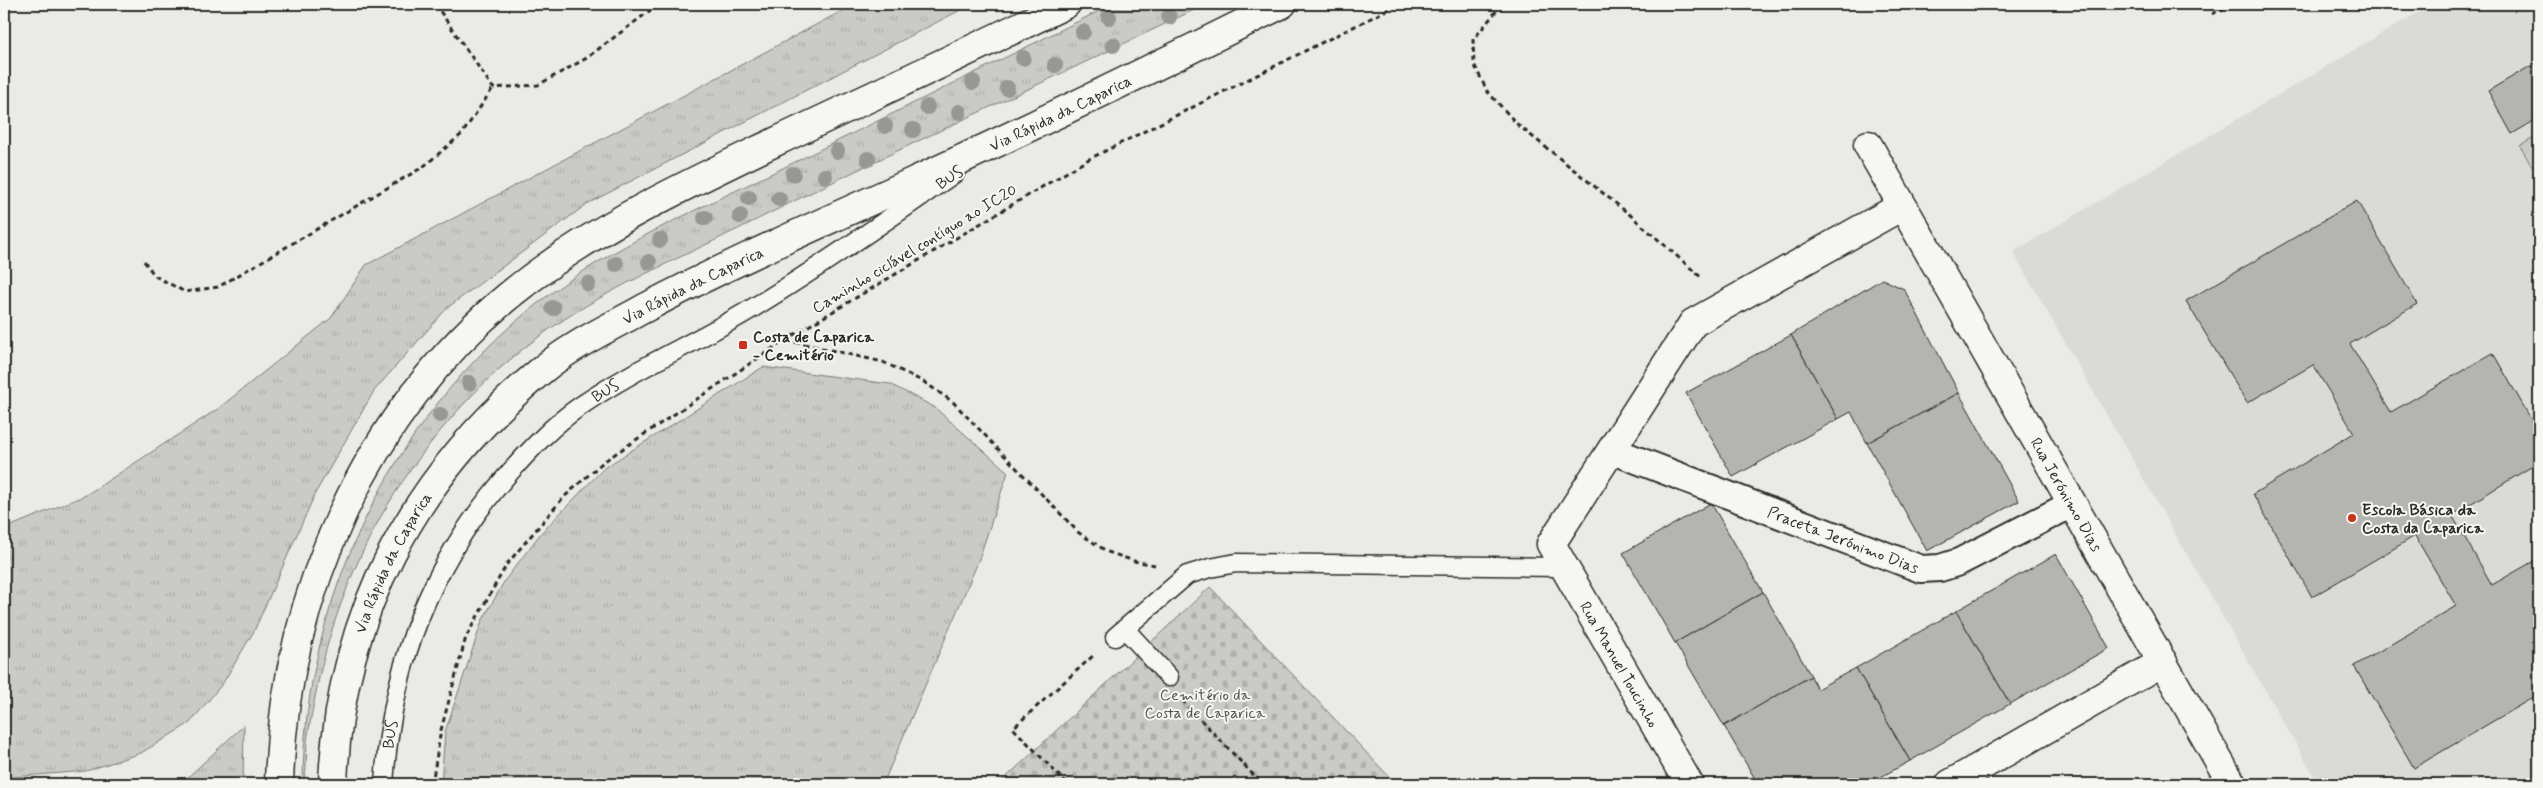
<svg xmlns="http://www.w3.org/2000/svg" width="2543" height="788" viewBox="0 0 2543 788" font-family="Mynerve,sans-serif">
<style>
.built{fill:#dadad6}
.grass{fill:url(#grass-tufts);stroke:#7a7a79}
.cemetery{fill:url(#cemetery-stones);stroke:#7a7a79}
.pitch{fill:#cacac7;stroke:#7a7a79}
.building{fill:#b4b4b1;stroke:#2b2b2b}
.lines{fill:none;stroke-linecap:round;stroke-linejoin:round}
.service-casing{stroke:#2b2b2b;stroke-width:21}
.pedestrian-casing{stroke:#2b2b2b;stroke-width:30}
.minor-casing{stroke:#2b2b2b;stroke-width:31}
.trunk-casing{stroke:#2b2b2b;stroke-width:31}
.path{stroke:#2b2b2b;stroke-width:3;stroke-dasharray:5 4;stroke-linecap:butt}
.service{stroke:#f6f6f2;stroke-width:18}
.pedestrian{stroke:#f6f6f2;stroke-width:26}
.minor{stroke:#f6f6f2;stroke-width:28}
.trunk{stroke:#f6f6f2;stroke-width:28}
.tree{fill:#979795}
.poi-dot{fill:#c8321e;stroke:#f6f6f2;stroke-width:2}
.labels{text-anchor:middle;stroke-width:4;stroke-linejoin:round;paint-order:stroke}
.street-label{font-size:16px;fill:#2b2b2b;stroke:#f6f6f2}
.poi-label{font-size:16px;font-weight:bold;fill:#2b2b2b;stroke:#f6f6f2;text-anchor:start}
.park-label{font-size:16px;fill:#535352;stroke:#f6f6f2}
</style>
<defs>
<pattern id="grass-tufts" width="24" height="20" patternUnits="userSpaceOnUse" patternTransform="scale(1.25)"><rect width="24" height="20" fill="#cacac7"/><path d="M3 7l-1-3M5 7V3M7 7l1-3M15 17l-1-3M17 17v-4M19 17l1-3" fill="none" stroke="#aeaeab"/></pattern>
<pattern id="cemetery-stones" width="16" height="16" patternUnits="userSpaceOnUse" patternTransform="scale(1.25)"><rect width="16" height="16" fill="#cacac7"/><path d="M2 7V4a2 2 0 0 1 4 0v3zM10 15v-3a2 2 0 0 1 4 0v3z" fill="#aeaeab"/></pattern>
</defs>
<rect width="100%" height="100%" fill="#eaeae6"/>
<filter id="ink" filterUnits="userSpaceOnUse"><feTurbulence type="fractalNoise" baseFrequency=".02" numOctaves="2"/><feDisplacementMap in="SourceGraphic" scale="10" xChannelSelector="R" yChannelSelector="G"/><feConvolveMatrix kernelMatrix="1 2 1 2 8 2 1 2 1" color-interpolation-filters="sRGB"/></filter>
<g filter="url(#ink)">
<!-- built -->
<polygon class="built" points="2432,4 2539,4 2539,784 2319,784 2013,252"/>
<!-- grass -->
<g class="grass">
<polygon points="855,4 972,4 587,204 447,308 374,391 316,492 254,631 223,683 190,723 141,753 86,771 12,777 4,776 4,529 86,495 219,408 331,318 366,265"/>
<path d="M1113 4H1206C1051 80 894 150 740 228 668 264 592 295 528 345 468 392 418 452 380 518 349 574 327 635 315 697 312 712 309 727 307 741 306 755 307 773 303 784 303 593 400 403 554 291 629 237 717 201 799 160 904 108 1008 56 1113 4Z"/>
<polygon points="763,367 890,384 934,407 1008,472 978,562 883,784 441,784 445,732 482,621 505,580 541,533 604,468"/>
<polygon points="244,725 243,784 176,784 187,778"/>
</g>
<!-- cemetery -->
<polygon class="cemetery" points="1210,587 1396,784 999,784"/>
<!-- pitch -->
<polygon class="pitch" points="2539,135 2539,179 2520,146"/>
<!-- building -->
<g class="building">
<polygon points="2539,61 2539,118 2512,134 2488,91"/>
<polygon points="2357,201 2417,304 2350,344 2391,412 2493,353 2539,433 2539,462 2452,515 2492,585 2539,558 2539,694 2414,768 2354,666 2456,606 2415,536 2312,597 2253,494 2354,433 2313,365 2247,403 2186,301"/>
<polygon points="1882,279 1904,289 1959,393 1867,443 1851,412 1838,419 1791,335"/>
<polygon points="1791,335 1838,419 1733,477 1686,393"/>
<polygon points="1959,393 2019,501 1927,551 1867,443"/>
<polygon points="1711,503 1763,592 1675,643 1623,553"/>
<polygon points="2056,554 2109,648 2010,704 1956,611"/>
<polygon points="1763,592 1811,676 1724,726 1675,643"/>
<polygon points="1956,611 2010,704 1910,761 1856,668"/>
<polygon points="1856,668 1910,761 1868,784 1758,784 1724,726 1811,676 1817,689"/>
</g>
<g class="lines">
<defs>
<g id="service">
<polyline points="1125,629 1169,677"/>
<polyline points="1115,637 1187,575 1210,568 1236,563 1564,567"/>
<path id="s1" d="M384 784C392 663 430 562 511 471 532 448 553 425 579 407 635 368 698 342 756 306 824 265 889 218 955 173"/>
</g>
<g id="pedestrian">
<path id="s2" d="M1611 450 1921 569 1940 568 1959 562 2072 504"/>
</g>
<g id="minor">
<path id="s3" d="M1868 145 2232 784"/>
<polyline points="1689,784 1551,544 1693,323 1902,206"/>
<polyline points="1950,784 2163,662"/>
</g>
<g id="trunk">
<path d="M279 784C284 597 366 412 512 293 591 229 684 186 775 142 872 96 970 51 1066 4"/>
<path id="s4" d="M333 784C339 616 413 476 542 370 572 345 609 328 643 309 730 263 820 224 910 183 1035 126 1159 65 1282 4"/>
</g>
</defs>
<!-- service casing -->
<use href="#service" class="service-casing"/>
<!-- pedestrian casing -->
<use href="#pedestrian" class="pedestrian-casing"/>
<!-- minor casing -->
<use href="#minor" class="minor-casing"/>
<!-- trunk casing -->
<use href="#trunk" class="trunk-casing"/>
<!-- path -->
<g class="path">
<polyline points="435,4 493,88 538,85 585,59 659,4"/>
<polyline points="1502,4 1473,40 1474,64 1487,91 1518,125 1629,214 1703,279"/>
<polyline points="2212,14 2233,4"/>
<polyline points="144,261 155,276 185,292 218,287 423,167 462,134 493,88"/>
<polyline points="786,340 883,362 924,382 953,402 1079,533 1108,552 1134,561 1155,565"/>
<polyline points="1182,700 1262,784"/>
<polyline points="432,784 441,730 466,637 507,564 563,498 603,462 785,340 1089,159 1399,4"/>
<polyline points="1067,784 1013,728 1094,655"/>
</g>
<!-- service -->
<use href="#service" class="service"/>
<!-- pedestrian -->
<use href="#pedestrian" class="pedestrian"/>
<!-- minor -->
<use href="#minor" class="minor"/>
<!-- trunk -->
<use href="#trunk" class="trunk"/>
</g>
<!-- trees -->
<g class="tree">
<circle cx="1109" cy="17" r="8"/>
<circle cx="1169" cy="17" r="8"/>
<circle cx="1083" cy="32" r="8"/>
<circle cx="1113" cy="45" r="8"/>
<circle cx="1023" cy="58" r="8"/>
<circle cx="1055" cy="65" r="8"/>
<circle cx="973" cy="82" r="8"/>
<circle cx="1007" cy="88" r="8"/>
<circle cx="927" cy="107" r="8"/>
<circle cx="959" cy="112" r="8"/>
<circle cx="885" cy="126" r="8"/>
<circle cx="913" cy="130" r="8"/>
<circle cx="837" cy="151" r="8"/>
<circle cx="868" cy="159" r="8"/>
<circle cx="793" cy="174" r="8"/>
<circle cx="825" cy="176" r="8"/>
<circle cx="749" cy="198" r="8"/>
<circle cx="779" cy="199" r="8"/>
<circle cx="740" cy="216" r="8"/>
<circle cx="705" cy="218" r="8"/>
<circle cx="660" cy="240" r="8"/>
<circle cx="649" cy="262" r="8"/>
<circle cx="616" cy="264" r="8"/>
<circle cx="588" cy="284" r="8"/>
<circle cx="553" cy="308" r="8"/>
<circle cx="469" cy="383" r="8"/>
<circle cx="440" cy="415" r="8"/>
</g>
</g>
<!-- markers -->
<g class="poi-dot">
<rect x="738" y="340" width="10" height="10" rx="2.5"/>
<circle cx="2352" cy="518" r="5"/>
</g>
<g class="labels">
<!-- street labels -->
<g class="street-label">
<text dy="6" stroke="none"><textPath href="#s4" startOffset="1058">Via Rápida da Caparica</textPath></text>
<text transform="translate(949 177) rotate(-34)" y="6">BUS</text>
<text transform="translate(914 248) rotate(-31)" y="6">Caminho ciclável contíguo ao IC20</text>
<text dy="6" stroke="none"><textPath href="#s4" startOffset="652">Via Rápida da Caparica</textPath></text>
<text dy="6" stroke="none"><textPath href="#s1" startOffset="469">BUS</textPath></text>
<text dy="6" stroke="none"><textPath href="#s3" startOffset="402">Rua Jerónimo Dias</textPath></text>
<text dy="6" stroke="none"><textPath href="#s2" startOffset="249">Praceta Jerónimo Dias</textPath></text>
<text dy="6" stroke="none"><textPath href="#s4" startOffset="232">Via Rápida da Caparica</textPath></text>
<text transform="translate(1620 664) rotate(60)" y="6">Rua Manuel Toucinho</text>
<text dy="6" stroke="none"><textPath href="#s1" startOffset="50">BUS</textPath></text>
</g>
<!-- poi labels -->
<g class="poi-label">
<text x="753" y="342">Costa de Caparica<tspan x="753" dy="18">- Cemitério</tspan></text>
<text x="2362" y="515">Escola Básica da<tspan x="2362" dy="18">Costa da Caparica</tspan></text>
</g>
<!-- park labels -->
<g class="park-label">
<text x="1205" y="700">Cemitério da<tspan x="1205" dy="18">Costa de Caparica</tspan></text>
</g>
</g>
<!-- margin -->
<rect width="2543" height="788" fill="none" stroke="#f6f6f2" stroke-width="20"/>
<rect x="10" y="10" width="2523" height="768" fill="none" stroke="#2b2b2b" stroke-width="2" filter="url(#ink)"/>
</svg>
